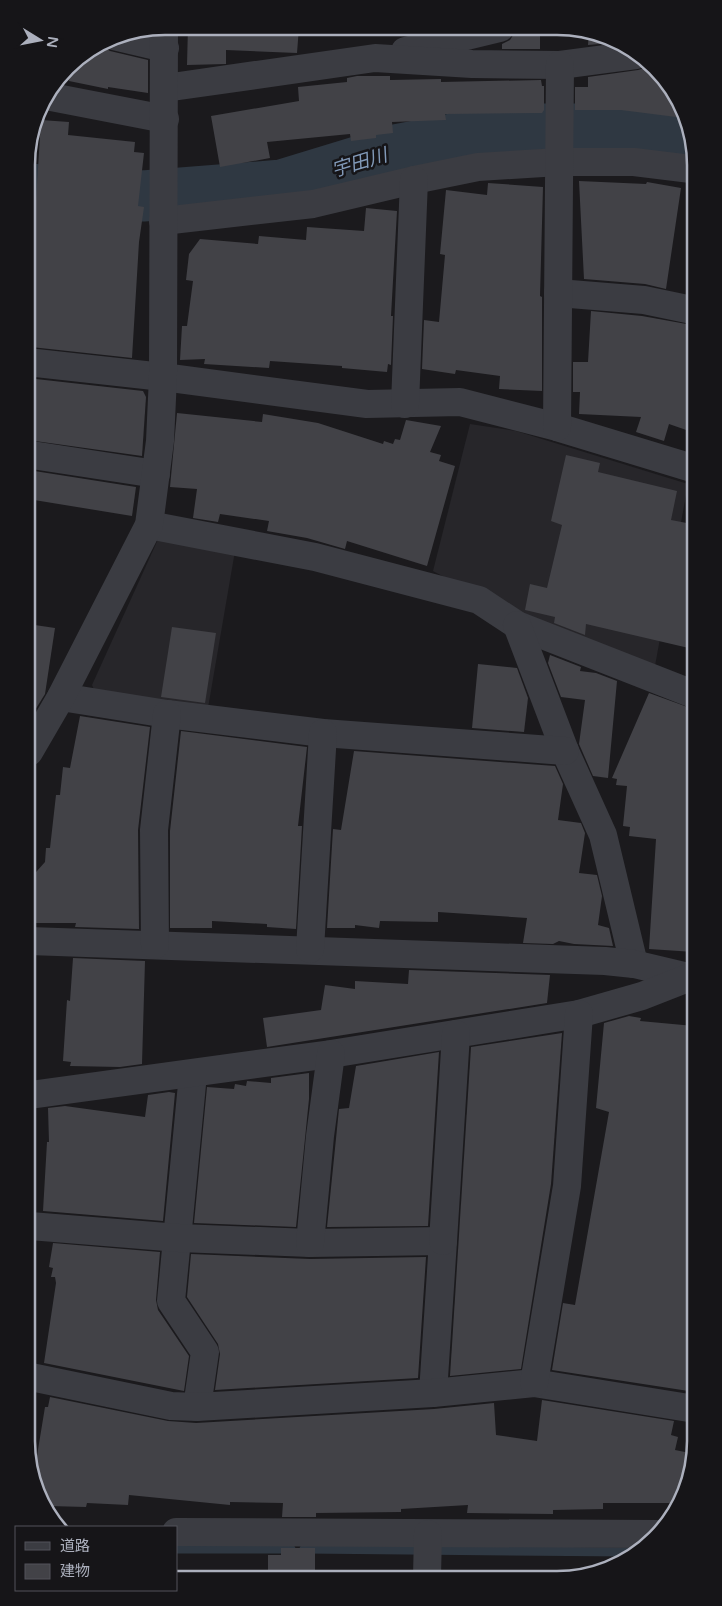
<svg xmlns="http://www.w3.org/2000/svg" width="722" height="1606" viewBox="0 0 722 1606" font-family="'Varela Round','Noto Sans JP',sans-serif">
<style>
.built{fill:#27262a}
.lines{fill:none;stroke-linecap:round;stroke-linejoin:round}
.stream{stroke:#2f3842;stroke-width:9}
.river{stroke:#2f3842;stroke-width:51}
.building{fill:#424247}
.minor{stroke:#3b3c42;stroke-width:28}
.labels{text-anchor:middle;stroke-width:5;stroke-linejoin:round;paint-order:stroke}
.water-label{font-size:19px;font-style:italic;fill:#829ab9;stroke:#161518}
.rim{fill:none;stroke:#acb0bd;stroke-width:2.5}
</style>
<rect width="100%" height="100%" fill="#1b1a1d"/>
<!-- built -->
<g class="built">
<polygon points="470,424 516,431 688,484 655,666 480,596 433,571"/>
<polygon points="160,535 235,551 208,708 96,694 92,685"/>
</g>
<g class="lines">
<!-- stream -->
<g class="stream">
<polyline points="176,1549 291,1549"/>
<polyline points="304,1549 629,1552"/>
</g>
<!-- river -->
<polyline class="river" points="27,189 143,196 282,185 400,149 504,129 642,129 691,138"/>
</g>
<!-- building -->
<g class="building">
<polygon points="188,26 299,27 297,53 226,50 226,64 187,65"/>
<polygon points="530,29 540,29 540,49 502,49 502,44 510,40 515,32"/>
<polygon points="589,31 611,43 588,45"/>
<polygon points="100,45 110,51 148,60 148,93 108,87 108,89 69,81 73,61"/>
<polygon points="649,62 684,118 621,110 575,110 575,87 588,87 588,77 638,70 645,68"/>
<polygon points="357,76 390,76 390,80 441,79 441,82 541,80 542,86 544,86 544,110 542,113 445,114 446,120 392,122 393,133 376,135 376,138 351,141 350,134 267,142 270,158 220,167 211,116 299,101 298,87 347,82 347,78"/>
<polygon points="41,120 69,122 68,135 135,142 134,152 144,153 138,206 144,207 139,242 132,358 31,347 34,297 30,297"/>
<polygon points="579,181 646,184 647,182 681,188 666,289 645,284 584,279"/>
<polygon points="488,183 543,187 540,296 542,297 542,391 499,389 500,376 456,370 455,374 422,369 424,320 439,322 445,255 440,254 446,190 487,195"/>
<polygon points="366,208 397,211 391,316 393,316 391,365 388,364 387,372 342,368 342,366 270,361 269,368 204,364 205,359 180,360 182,326 187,326 193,281 186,280 189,254 200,239 258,244 259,236 306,240 307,227 364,231"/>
<polygon points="591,311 642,316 692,325 692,432 669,424 664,441 636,432 641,417 579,414 580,392 573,392 573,362 588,362"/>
<polygon points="27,378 143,391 146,397 142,456 28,440"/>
<polygon points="177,413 262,422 263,414 318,423 383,444 384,441 393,444 395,439 400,440 406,420 441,426 430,452 441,455 439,461 455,466 427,566 347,541 345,549 307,538 267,531 269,521 220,514 218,522 193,518 197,489 170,487"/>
<polygon points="566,455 600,463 598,472 677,491 671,520 692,524 693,649 586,624 585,635 554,623 555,617 525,610 530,584 547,588 562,525 551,521"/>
<polygon points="28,470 136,487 132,516 28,499"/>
<polygon points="28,624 55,628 45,694 32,715 28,715"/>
<polygon points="172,627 216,633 205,703 161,697"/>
<polygon points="550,655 581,667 580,671 596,673 617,681 608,778 593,776 579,744 585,700 561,697 548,663"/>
<polygon points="478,664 517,668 528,698 524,732 472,728"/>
<polygon points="649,693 693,709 693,768 686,815 693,816 694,952 649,949 656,839 629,836 630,827 623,826 627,786 616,785 617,779 612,778"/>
<polygon points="80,716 150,727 138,830 139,929 75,927 76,923 34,923 34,895 29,891 29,880 45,862 46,848 50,848 56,795 60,795 63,767 70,768"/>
<polygon points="181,731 307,747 298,826 302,826 296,929 267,927 267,924 212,921 212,928 170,928 170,831"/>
<polygon points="354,751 555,766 563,784 558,820 581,823 585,833 579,873 597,875 602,896 598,925 609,928 613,946 574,944 559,941 553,944 523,943 527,918 438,912 438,922 380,921 379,928 355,925 355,928 327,928 333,829 341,830"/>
<polygon points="73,958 145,961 142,1064 120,1067 70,1066 71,1062 63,1061 67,1000 70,1001"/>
<polygon points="409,970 550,975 547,1003 267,1047 263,1018 321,1010 325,985 355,989 355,981 408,984"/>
<polygon points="629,1016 641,1018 640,1021 694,1026 695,1312 686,1355 695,1358 695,1392 552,1370 563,1303 575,1305 609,1112 596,1108 604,1023"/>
<polygon points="562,1033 551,1184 521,1369 450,1376 471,1047"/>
<polygon points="439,1052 428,1226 327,1227 339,1109 349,1108 356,1066"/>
<polygon points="309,1073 309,1099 296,1227 194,1223 207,1087 234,1089 235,1084 246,1086 247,1081 271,1083 271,1078"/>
<polygon points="169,1092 175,1093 163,1221 43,1211 47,1142 49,1142 48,1108 65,1106 145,1117 148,1095"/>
<polygon points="53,1243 160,1252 156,1300 158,1310 189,1356 184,1391 44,1363 56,1283 55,1277 51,1277 53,1268 49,1267"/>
<polygon points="191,1254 310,1259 426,1257 418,1378 215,1390 220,1354 218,1344 187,1297"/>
<polygon points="50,1397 168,1421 196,1423 434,1409 494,1403 496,1435 537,1441 542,1400 674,1421 671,1435 678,1437 675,1450 695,1454 685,1494 680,1503 603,1503 603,1509 553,1510 553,1514 467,1513 468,1505 401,1509 401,1512 316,1513 316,1517 282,1517 283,1503 230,1502 230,1505 129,1495 128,1505 87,1503 86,1507 49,1506 33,1480 45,1407 48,1407"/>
<polygon points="281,1548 315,1548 315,1576 268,1576 268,1555 281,1555"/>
</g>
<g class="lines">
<!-- minor -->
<g class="minor">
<polyline points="114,36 165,48"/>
<polyline points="405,51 500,28"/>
<polyline points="165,88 375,58 472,64 560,65 636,55"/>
<polyline points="46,96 165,119"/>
<polyline points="163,221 313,204 414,180 478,167 559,162 634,162 691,169"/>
<polyline points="558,293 644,300 692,310"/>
<polyline points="27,362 163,377 367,404 460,402 557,427 692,468"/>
<polyline points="405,404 414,180"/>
<polyline points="557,427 560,65"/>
<polyline points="32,455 156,474"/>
<polyline points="149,525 315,557 479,600 517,625 693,694"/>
<polyline points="517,625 565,751 603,835 634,964"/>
<polyline points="61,697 167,714 323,733 565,751"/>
<polyline points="29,752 61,697 149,525 160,441 163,377 164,26"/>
<polyline points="29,941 605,961 634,964 693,978"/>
<polyline points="155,945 154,830 167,714"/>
<polyline points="310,949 323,733"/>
<polyline points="193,1074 171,1301 205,1352 197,1407"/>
<polyline points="30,1095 331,1054 579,1014 642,996 688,978"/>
<polyline points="30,1226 179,1238 310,1243 443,1241 433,1393"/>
<polyline points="443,1241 456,1034"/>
<polyline points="310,1243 320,1136 331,1054"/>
<polyline points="31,1377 171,1406 197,1407 433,1393 534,1383 695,1409"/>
<polyline points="534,1383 567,1186 579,1014"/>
<polyline points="176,1532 659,1534"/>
<polyline points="427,1576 428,1534"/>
</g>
</g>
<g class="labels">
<!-- water labels -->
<g class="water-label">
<text transform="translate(359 162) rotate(-17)" y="7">宇田川</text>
</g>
</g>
<!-- crop -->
<path d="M0 0H722V1606H0ZM165 35H557A130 130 0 0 1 687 165V1441A130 130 0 0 1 557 1571H165A130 130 0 0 1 35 1441V165A130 130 0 0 1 165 35Z" fill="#161518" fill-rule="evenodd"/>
<path class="rim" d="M165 35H557A130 130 0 0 1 687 165V1441A130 130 0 0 1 557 1571H165A130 130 0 0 1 35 1441V165A130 130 0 0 1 165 35Z"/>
<!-- legend -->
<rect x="15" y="1526" width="162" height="65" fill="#161518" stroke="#52535a"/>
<rect x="25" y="1542" width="25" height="8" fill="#3b3c42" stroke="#52535a"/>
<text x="60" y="1551" font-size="15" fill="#acb0bd">道路</text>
<rect x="25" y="1564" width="25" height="15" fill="#424247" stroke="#52535a"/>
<text x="60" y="1576" font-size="15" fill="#acb0bd">建物</text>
<!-- north arrow -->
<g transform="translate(40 40) rotate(100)" stroke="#161518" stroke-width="4" paint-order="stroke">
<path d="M0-4L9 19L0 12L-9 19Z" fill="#acb0bd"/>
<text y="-8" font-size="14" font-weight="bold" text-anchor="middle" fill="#acb0bd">N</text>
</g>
</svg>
